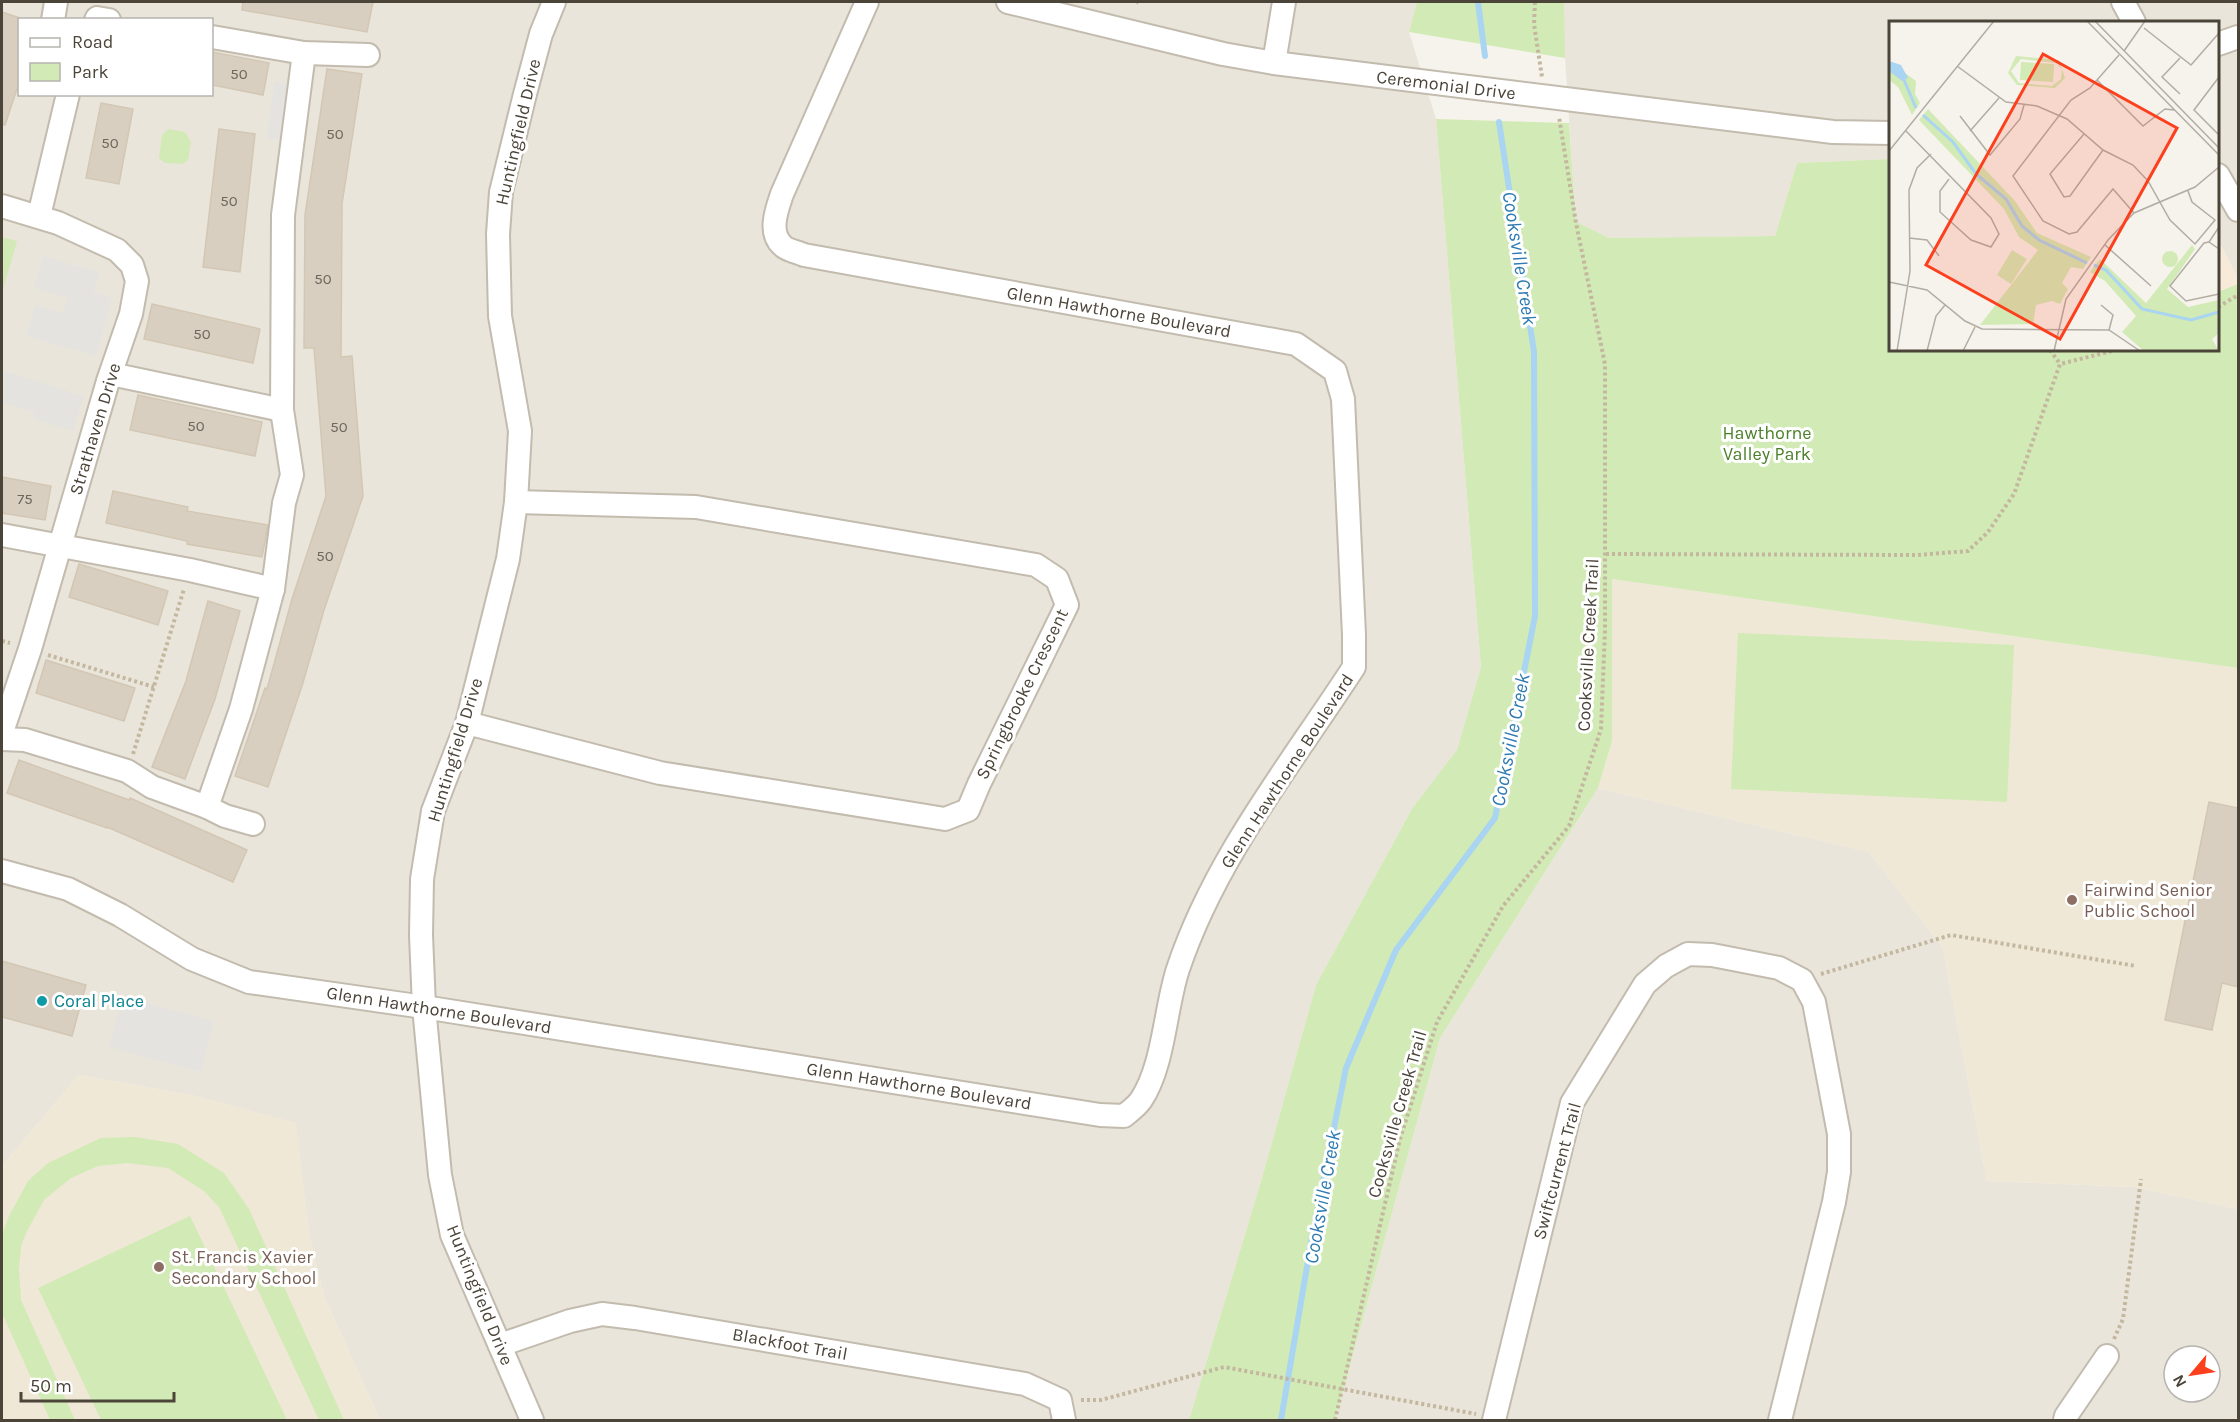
<svg xmlns="http://www.w3.org/2000/svg" width="2240" height="1422" viewBox="0 0 2240 1422" font-family="Karla,sans-serif">
<style>
.residential{fill:#eae5da;fill-rule:evenodd}
.commercial{fill:#f7ead8}
.education{fill:#efe8d6}
.green{fill:#d2eab5}
.parking{fill:#e5e3e0}
.lines{fill:none;stroke-linecap:round;stroke-linejoin:round}
.stream{stroke:#a9d4f2;stroke-width:6}
.building{fill:#d8cfc1;stroke:#d3c7b4;stroke-width:1.5}
.minor-casing{stroke:#c2bbae;stroke-width:26}
.path{stroke:#c4b79f;stroke-width:4;stroke-dasharray:3 3;stroke-linecap:butt}
.minor{stroke:#fff;stroke-width:22}
.education-dot{fill:#8d6e63;stroke:#fff;stroke-width:2}
.culture-dot{fill:#0f9aa8;stroke:#fff;stroke-width:2}
.labels{text-anchor:middle;stroke-width:6;stroke-linejoin:round;paint-order:stroke}
.number-label{font-size:15px;fill:#6e675b}
.street-label{font-size:18px;fill:#4b4439;stroke:#fff}
.park-label{font-size:18px;fill:#4a7f2a;stroke:#fff}
.education-label{font-size:18px;fill:#785e54;stroke:#fff;text-anchor:start}
.culture-label{font-size:18px;fill:#0d838f;stroke:#fff;text-anchor:start}
.water-label{font-size:20px;font-style:italic;fill:#2e7ab2;stroke:#fff}
.inset-river{fill:none;stroke:#a9d4f2;stroke-width:3}
.inset-road{fill:none;stroke:#b2ada4;stroke-width:1.5}
.view{fill:#fc3f1d;fill-opacity:0.15;stroke:#fc3f1d;stroke-width:3}
.inset-edge{fill:none;stroke:#4b4439;stroke-width:3}
</style>
<rect width="100%" height="100%" fill="#f6f3ec"/>
<!-- residential -->
<g class="residential">
<path d="M2 2H1417L1409 32 1436 119 1481 667 1457 750 1413 807 1316 985 1262 1178 1189 1420H380L325 1299 309 1235 295 1123 195 1096 79 1075 2 1166ZM20 20H212V94H20Z"/>
<polygon points="1564,2 2238,2 2238,278 2218,240 2218,22 1890,22 1890,159 1797,163 1775,236 1609,238 1576,223 1563,28"/>
<path d="M1598 788 1869 852 1943 948 1987 1181 2134 1187 2238 1209V1420H1335L1440 1038ZM2174 1356H2210V1392H2174Z"/>
</g>
<!-- commercial -->
<polygon class="commercial" points="2218,240 2238,278 2238,284 2218,292"/>
<!-- education -->
<g class="education">
<polygon points="1612,579 2238,668 2238,1209 2134,1187 1987,1181 1943,948 1869,852 1598,788 1612,741"/>
<polygon points="79,1075 195,1096 296,1123 309,1235 325,1299 380,1420 2,1420 2,1166"/>
</g>
<!-- green -->
<g class="green">
<polygon points="1417,2 1564,2 1565,58 1409,32"/>
<polygon points="1436,119 1569,123 1576,222 1609,238 1775,236 1797,163 1890,159 1890,350 2218,350 2218,292 2238,284 2238,668 1612,579 1612,741 1598,788 1440,1038 1335,1420 1189,1420 1262,1178 1316,985 1413,807 1457,750 1481,667"/>
<polygon points="168,129 185,132 191,142 188,160 182,164 165,163 159,158 162,135"/>
<polygon points="2,237 17,241 2,293"/>
<polygon points="1738,633 2014,645 2007,802 1731,789"/>
<polygon points="135,1137 178,1144 224,1173 249,1209 344,1420 319,1420 219,1207 204,1191 168,1168 128,1163 98,1166 71,1178 44,1200 27,1231 21,1246 19,1270 21,1300 75,1420 50,1420 2,1313 2,1235 8,1218 28,1181 48,1163 101,1138"/>
<polygon points="190,1216 287,1420 101,1420 38,1288"/>
</g>
<!-- parking -->
<g class="parking">
<polygon points="274,82 289,84 281,140 267,138"/>
<polygon points="43,256 100,272 94,292 112,298 96,356 26,336 35,305 63,313 68,298 34,288"/>
<polygon points="2,370 84,396 73,431 33,419 34,412 4,403 2,410"/>
<polygon points="122,997 214,1021 201,1072 109,1047"/>
</g>
<g class="lines">
<!-- stream -->
<g class="stream">
<polyline points="1478,2 1485,56"/>
<polyline points="1281,1420 1312,1237 1346,1068 1396,950 1495,818 1535,616 1534,352 1499,122"/>
</g>
</g>
<!-- building -->
<g class="building">
<polygon points="243,2 373,2 367,32 242,10"/>
<polygon points="2,12 20,18 20,80 5,125 2,124"/>
<polygon points="212,52 269,63 263,95 212,85"/>
<polygon points="327,69 362,74 342,204 341,357 352,356 363,496 324,610 302,686 268,787 235,776 265,688 267,689 292,599 326,496 314,348 304,348 305,215"/>
<polygon points="101,103 133,109 119,184 86,178"/>
<polygon points="219,129 255,134 240,272 203,267"/>
<polygon points="152,304 260,329 253,363 144,339"/>
<polygon points="138,395 262,422 255,456 130,430"/>
<polygon points="2,477 51,486 45,520 2,513"/>
<polygon points="113,491 188,507 187,511 268,525 262,557 187,544 187,541 106,523"/>
<polygon points="79,564 168,591 158,625 69,597"/>
<polygon points="208,601 240,611 215,699 185,779 152,767 186,681"/>
<polygon points="46,660 135,688 124,721 36,693"/>
<polygon points="19,760 129,800 130,798 247,850 233,882 107,827 107,828 7,793"/>
<polygon points="2209,802 2238,808 2238,987 2222,983 2212,1030 2165,1020"/>
<polygon points="2,961 86,985 72,1036 2,1017"/>
</g>
<g class="lines">
<defs>
<g id="minor">
<polyline points="1008,2 1223,54 1274,63 1833,132 1890,133"/>
<polyline points="2123,2 2134,22"/>
<polyline points="53,20 56,2"/>
<polyline points="96,20 97,18 109,20"/>
<polyline points="212,37 304,53 368,55"/>
<polyline points="2218,44 2238,37"/>
<polyline points="1274,63 1284,2"/>
<polyline points="2218,175 2238,210"/>
<polyline points="2,206 58,223 117,250 132,265 137,281 131,314 108,381 30,649 2,732"/>
<polyline points="39,216 68,94"/>
<polyline points="111,374 282,410"/>
<polyline points="2,535 190,570 273,589"/>
<polyline points="467,723 660,773 945,819 968,810 979,784 1067,605 1057,579 1036,565 696,507 516,502"/>
<polyline points="2,739 25,740 127,771 152,787 207,807 225,816 253,824"/>
<polyline points="207,807 241,709 273,589 284,503 292,475 282,410 283,215 304,53"/>
<path d="M2 871 68 889 120 915 192 959 249 982 424 1007 1100 1115 1124 1116C1130 1111 1137 1106 1141 1100 1164 1066 1165 1008 1178 969 1215 858 1291 764 1354 667V635L1343 399 1335 371 1296 344 804 255C798 252 786 250 782 245 768 232 777 209 782 194L867 2"/>
<polyline points="500,1345 570,1321 602,1314 635,1318 1025,1384 1060,1400 1064,1420"/>
<polyline points="532,1420 452,1235 440,1175 424,1007 421,935 422,879 433,811 467,723 508,559 516,502 520,431 500,316 498,234 501,192 525,94 541,34 554,2"/>
<polyline points="1494,1420 1572,1103 1645,984 1666,966 1688,954 1712,955 1779,968 1802,980 1814,1002 1839,1134 1839,1172 1834,1202 1780,1420"/>
<polyline points="2065,1420 2066,1416 2107,1356"/>
</g>
</defs>
<!-- minor casing -->
<use href="#minor" class="minor-casing"/>
<!-- path -->
<g class="path">
<polyline points="1535,2 1534,24 1542,77"/>
<polyline points="1136,3 1137,2"/>
<polyline points="2218,307 2238,295"/>
<polyline points="2050,350 2060,364"/>
<polyline points="1606,554 1917,555 1968,551 1988,532 2014,494 2060,364 2116,350"/>
<polyline points="2,641 10,643"/>
<polyline points="48,655 154,687"/>
<polyline points="133,754 184,589"/>
<polyline points="1821,974 1951,935 2136,966"/>
<polyline points="2114,1339 2123,1319 2141,1179"/>
<polyline points="1081,1400 1101,1400 1224,1367 1476,1414"/>
<polyline points="1335,1420 1400,1139 1437,1022 1503,906 1569,826 1601,729 1605,630 1605,364 1576,223 1559,117"/>
</g>
<!-- minor -->
<use href="#minor" class="minor"/>
</g>
<!-- markers -->
<g class="education-dot">
<circle cx="2072" cy="900" r="6"/>
<circle cx="159" cy="1267" r="6"/>
</g>
<circle class="culture-dot" cx="42" cy="1001" r="6"/>
<g class="labels">
<!-- number labels -->
<g class="number-label">
<text x="239" y="79">50</text>
<text x="335" y="139">50</text>
<text x="110" y="148">50</text>
<text x="229" y="206">50</text>
<text x="323" y="284">50</text>
<text x="202" y="339">50</text>
<text x="196" y="431">50</text>
<text x="339" y="432">50</text>
<text x="25" y="504">75</text>
<text x="325" y="561">50</text>
</g>
<!-- street labels -->
<g class="street-label">
<text transform="translate(1446 85) rotate(7)" y="6">Ceremonial Drive</text>
<text transform="translate(518 132) rotate(-77)" y="6">Huntingfield Drive</text>
<text transform="translate(1119 312) rotate(10)" y="6">Glenn Hawthorne Boulevard</text>
<text transform="translate(95 429) rotate(-73)" y="6">Strathaven Drive</text>
<text transform="translate(1588 645) rotate(-87)" y="6">Cooksville Creek Trail</text>
<text transform="translate(1022 694) rotate(-64)" y="6">Springbrooke Crescent</text>
<text transform="translate(455 750) rotate(-73)" y="6">Huntingfield Drive</text>
<text transform="translate(1287 771) rotate(-57)" y="6">Glenn Hawthorne Boulevard</text>
<text transform="translate(439 1010) rotate(9)" y="6">Glenn Hawthorne Boulevard</text>
<text transform="translate(919 1086) rotate(9)" y="6">Glenn Hawthorne Boulevard</text>
<text transform="translate(1397 1114) rotate(-74)" y="6">Cooksville Creek Trail</text>
<text transform="translate(1557 1171) rotate(-75)" y="6">Swiftcurrent Trail</text>
<text transform="translate(480 1295) rotate(68)" y="6">Huntingfield Drive</text>
<text transform="translate(790 1344) rotate(10)" y="6">Blackfoot Trail</text>
</g>
<!-- park labels -->
<g class="park-label">
<text x="1767" y="439">Hawthorne<tspan x="1767" dy="21">Valley Park</tspan></text>
</g>
<!-- education labels -->
<g class="education-label">
<text x="2084" y="896">Fairwind Senior<tspan x="2084" dy="21">Public School</tspan></text>
<text x="171" y="1263">St. Francis Xavier<tspan x="171" dy="21">Secondary School</tspan></text>
</g>
<!-- culture labels -->
<g class="culture-label">
<text x="54" y="1007">Coral Place</text>
</g>
<!-- water labels -->
<g class="water-label">
<text transform="translate(1520 258) rotate(81)" y="7">Cooksville Creek</text>
<text transform="translate(1510 740) rotate(-79)" y="7">Cooksville Creek</text>
<text transform="translate(1322 1197) rotate(-80)" y="7">Cooksville Creek</text>
</g>
</g>
<!-- overview -->
<g transform="translate(1889 21)">
<rect width="330" height="330" fill="#f6f3ec"/>
<path d="M127 35 170 39 176 57 166 67 128 64 119 52ZM132 38 167 42 173 48 172 58 163 65 130 62 122 50ZM0 40 27 60 26 73 31 82 23 94 9 66 0 59ZM132 41 165 43 164 61 131 59ZM39 88 126 180 148 212 202 236 194 248 182 246 173 262 179 268 171 283 163 280 147 284 144 303 91 304 149 229 130 216 115 188 30 99ZM303 224 306 228 278 268 299 286 330 279V312L323 318 330 330H255L233 311 247 295 216 260 201 251 211 238 257 282ZM123 229 138 238 122 263 108 254ZM273 238a8 8 0 1 1 16 0a8 8 0 1 1-16 0Z" fill="#d2eab5" fill-rule="evenodd"/>
<path d="M0 40 12 44 19 57 13 60 0 50Z" fill="#a9d4f2"/>
<path class="inset-river" d="M15 59 27 87M34 94 64 121 87 153 117 178 133 205 150 219 198 242M205 244 217 249 253 288 302 299 330 291"/>
<path class="inset-road" d="M198 0 330 134M206 0 330 127M255 7 302 44 330 12M235 30 256 0M230 34 201 67 182 79 124 155 154 200 180 213 188 211 224 168 245 192M68 45 117 81 148 85 178 98 214 129 244 144 259 160 281 199 306 223 326 199 303 181 299 170M330 56 305 89 330 114M208 59 254 105 276 88 285 89M291 73 273 56 291 37M71 95 101 134 131 98 135 84M16 109 102 197 110 213 102 226 82 219 51 191V170L60 158M81 110 110 77M195 113 161 153 175 176 181 175 214 129M0 130 105 0M20 217 38 219 50 235M320 221 330 206M216 224 262 265M330 228 320 221 315 222 281 265 297 280 330 273M0 261 38 269 76 300 93 308 220 309 251 330M212 284 224 294 220 309M8 330 21 250 20 169 28 147 42 133M38 330 47 295 56 284M74 330 86 306M165 330 177 278 219 219 245 192 306 166 330 146"/>
<path class="view" d="M154 33 288 107 171 318 37 244Z"/>
<rect width="330" height="330" class="inset-edge"/>
</g>
<!-- border -->
<rect width="2240" height="1422" fill="none" stroke="#4b4439" stroke-width="6"/>
<!-- legend -->
<rect x="18" y="18" width="195" height="78" fill="#ffffff" stroke="#b7b4b0" stroke-width="1.5"/>
<rect x="30" y="38" width="30" height="9" fill="#ffffff" stroke="#b7b4b0" stroke-width="1.5"/>
<text x="72" y="48" font-size="18" fill="#4b4439">Road</text>
<rect x="30" y="63" width="30" height="18" fill="#d2eab5" stroke="#b7b4b0" stroke-width="1.5"/>
<text x="72" y="78" font-size="18" fill="#4b4439">Park</text>
<!-- north arrow -->
<g transform="translate(2192 1374) rotate(241)"><circle r="28" fill="#ffffff" stroke="#b7b4b0" stroke-width="1.5"/>
<path d="M0-4.5L10 22L0 15L-10 22Z" fill="#fc3f1d"/>
<text y="-9" font-size="16" font-weight="bold" text-anchor="middle" fill="#4b4439">N</text>
</g>
<!-- scale -->
<path d="M21 1392v9h153v-9" fill="none" stroke="#4b4439" stroke-width="3"/>
<text x="30" y="1392" font-size="18" fill="#4b4439" stroke="#ffffff" stroke-width="4.5" paint-order="stroke">50 m</text>
</svg>
